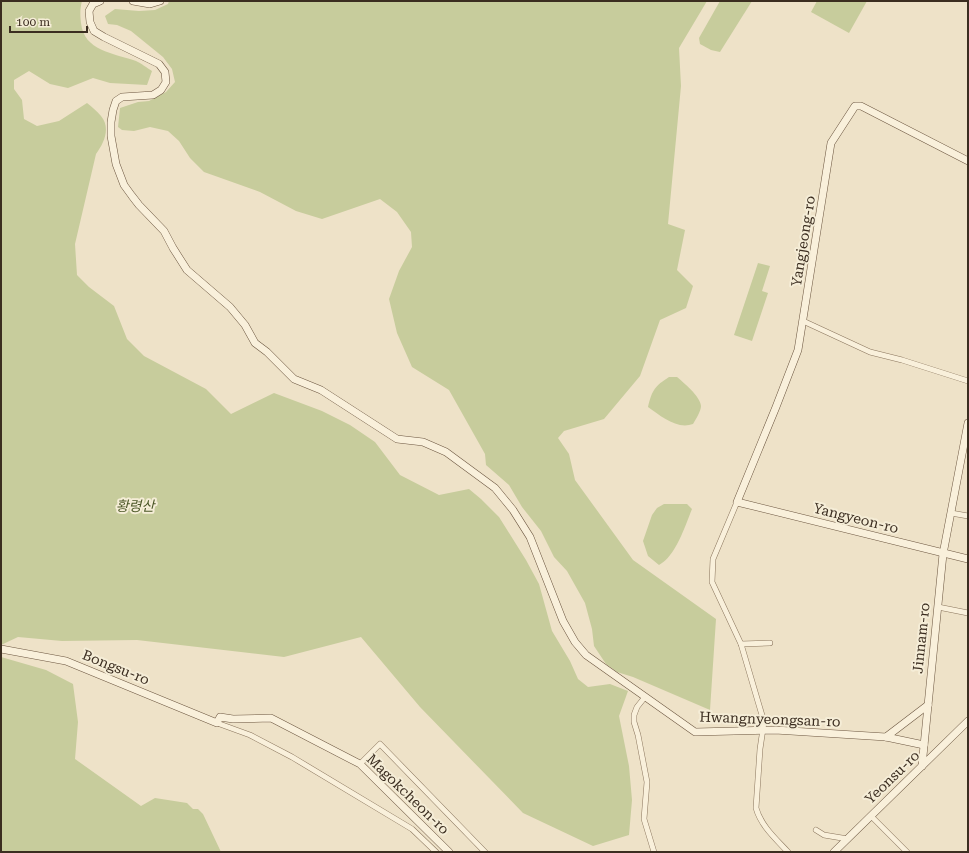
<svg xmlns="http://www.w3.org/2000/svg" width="969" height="853" viewBox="0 0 969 853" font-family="'Roboto Serif','Noto Sans KR',serif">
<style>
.green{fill:#c7cc9c}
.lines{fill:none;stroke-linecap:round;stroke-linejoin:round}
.street-casing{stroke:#8a755d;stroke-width:6}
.secondary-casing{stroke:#6c5640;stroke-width:8}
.street{stroke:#f9f0db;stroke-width:5}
.secondary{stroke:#f9f0db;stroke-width:7}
.labels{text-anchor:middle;stroke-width:4;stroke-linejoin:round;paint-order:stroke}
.street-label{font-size:14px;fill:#3b2d20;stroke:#f5edd7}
.park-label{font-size:14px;font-style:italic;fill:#4b5727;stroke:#f5edd7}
</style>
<rect width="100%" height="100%" fill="#eee2c8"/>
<!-- green -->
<g class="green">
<path d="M1 1H82C80 9 80 14 81 23 84 51 113 53 136 61 141 63 147 68 152 71L147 85 110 83 93 78 68 88 50 84 29 71 14 80V89L22 100 24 119 37 126 59 121 87 103C92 107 97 111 101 116 111 128 104 143 96 154L75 244 77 275 89 287 114 306 127 339 144 356 206 389 231 414 274 393 322 411 350 425 375 442 400 475 439 495 469 489 481 499 499 517 526 560 539 584 552 631 570 661 578 679 588 687 610 684 628 691 619 716 629 766 632 800 629 835 593 846 523 813 420 707 361 637 284 657 137 640 62 641 18 637 1 645Z"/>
<polygon points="169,1 707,1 679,48 681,86 668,224 685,230 677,270 693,286 686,308 660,320 640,376 604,419 564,431 558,438 569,454 575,480 633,560 716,619 710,710 633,677 617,672 606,664 594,646 592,629 585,603 567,571 554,557 541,531 522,507 509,485 486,465 485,454 449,390 412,367 397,333 389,299 399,271 412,247 411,232 397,212 380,199 322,219 296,211 260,192 204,172 190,158 179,141 168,131 150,127 134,131 122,130 118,127 120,108 138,102 149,101 166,92 175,82 172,69 163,57 131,31 117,25 108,24 105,16 115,9 139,11 155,10 168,4"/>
<polygon points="720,1 752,1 720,52 711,50 700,44 699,38"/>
<polygon points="817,1 867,1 849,33 811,12"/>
<polygon points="758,263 770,266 762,291 768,293 752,341 734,335"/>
<path d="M669 377H677C683 382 701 397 701 406 701 411 696 419 693 424 677 430 661 416 648 407 652 390 655 386 669 377Z"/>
<path d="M664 504H687L692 509C685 526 676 556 659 565L648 556 643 541 652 515 657 508Z"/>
<polygon points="1,657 46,670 73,684 78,722 75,759 141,806 155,798 187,803 193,809 198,809 203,814 221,852 1,852"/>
</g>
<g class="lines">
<defs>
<g id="street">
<polyline points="803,321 870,352 902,360 968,381"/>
<path d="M737 502 713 559 712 582 741 644 764 722 760 749 756 808C761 826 776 839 788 852"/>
<polyline points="951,513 968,516"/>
<polyline points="938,607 968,613"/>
<polyline points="741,644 770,643"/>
<polyline points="645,697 637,707 634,715 634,722 638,735 647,782 644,819 654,852"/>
<polyline points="217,723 250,735 292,757 412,829 436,852"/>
<polyline points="360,764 380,744 485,852"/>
<polyline points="871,816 907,852"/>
<polyline points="816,830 824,835 848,839"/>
</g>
<g id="secondary">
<polyline points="100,1 93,4 89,11 90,22 94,31 104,37 159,64 165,72 166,82 161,90 153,95 122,97 116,101 113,110 111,122 111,136 116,164 124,185 132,196 139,205 164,231 173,248 187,270 230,307 245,325 255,343 267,352 294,379 321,390 397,439 423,442 446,452 495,488 513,510 530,537 563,621 575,642 586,655 695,732 775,730 886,737 924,745"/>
<polyline points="133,1 150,4 160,1"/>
<polyline points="968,161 861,106 855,106 831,143 798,350 776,407 737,502 968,559"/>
<polyline points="1,649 66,661 217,723 220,717 233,719 271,718 360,764 449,852"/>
<polyline points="886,737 928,705"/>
<polyline points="922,766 943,554 968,423"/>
<polyline points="834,852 968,721"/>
</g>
</defs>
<!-- street casing -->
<use href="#street" class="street-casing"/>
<!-- secondary casing -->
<use href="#secondary" class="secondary-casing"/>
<!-- street -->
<use href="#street" class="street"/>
<!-- secondary -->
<use href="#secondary" class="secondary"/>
</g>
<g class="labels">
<!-- street labels -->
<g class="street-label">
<text transform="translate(803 241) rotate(-81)" y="5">Yangjeong-ro</text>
<text transform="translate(856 518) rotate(14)" y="5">Yangyeon-ro</text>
<text transform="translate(921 638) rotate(-84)" y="5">Jinnam-ro</text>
<text transform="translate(116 667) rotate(22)" y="5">Bongsu-ro</text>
<text transform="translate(770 719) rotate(2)" y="5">Hwangnyeongsan-ro</text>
<text transform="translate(892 777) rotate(-44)" y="5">Yeonsu-ro</text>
<text transform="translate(408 794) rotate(44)" y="5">Magokcheon-ro</text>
</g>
<!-- park labels -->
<g class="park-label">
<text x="135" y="511">황령산</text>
</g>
</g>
<!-- border -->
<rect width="969" height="853" fill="none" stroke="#3b2d20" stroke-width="4"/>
<!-- scale -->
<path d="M10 26v6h77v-6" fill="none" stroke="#3b2d20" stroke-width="2"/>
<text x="16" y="26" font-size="12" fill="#3b2d20" stroke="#f5edd7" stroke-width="3" paint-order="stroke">100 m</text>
</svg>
